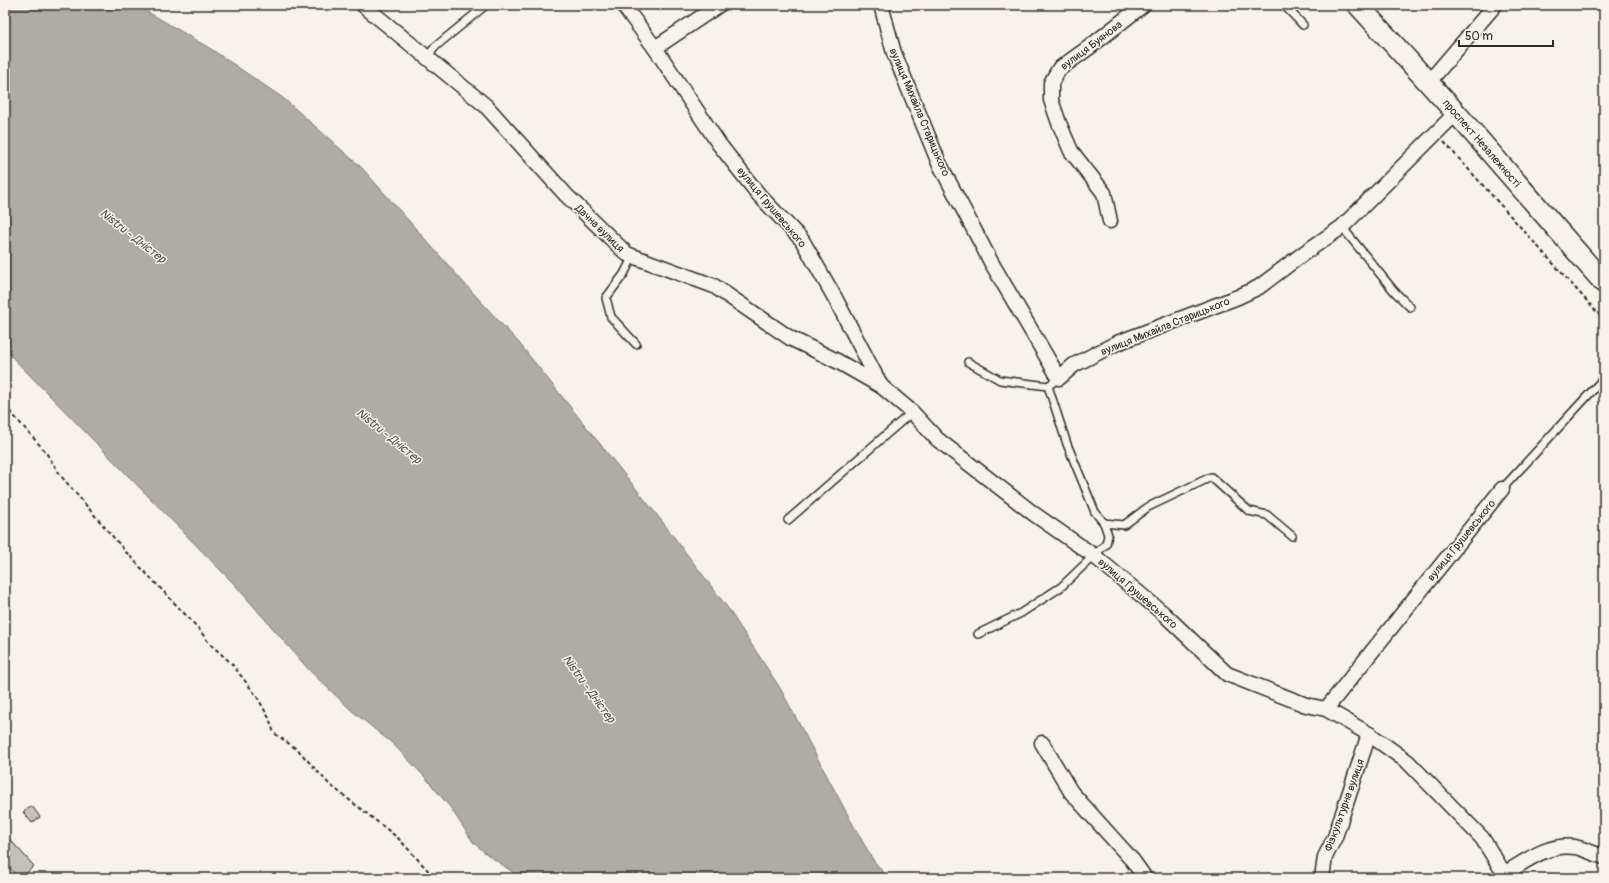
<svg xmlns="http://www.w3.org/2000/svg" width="1609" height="883" viewBox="0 0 1609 883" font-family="Pangolin,sans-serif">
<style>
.water{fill:#afaca4;stroke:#7a7874}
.building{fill:#c4c1b9;stroke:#2b2b2b}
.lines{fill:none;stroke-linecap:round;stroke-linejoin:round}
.service-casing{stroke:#2b2b2b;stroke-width:10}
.minor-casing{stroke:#2b2b2b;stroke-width:17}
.secondary-casing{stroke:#2b2b2b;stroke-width:23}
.path{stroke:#2b2b2b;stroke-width:2;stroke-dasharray:4 3;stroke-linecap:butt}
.service{stroke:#f7f3e8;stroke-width:7}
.minor{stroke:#f7f3e8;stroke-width:14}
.secondary{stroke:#f7f3e8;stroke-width:20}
.labels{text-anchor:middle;stroke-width:3;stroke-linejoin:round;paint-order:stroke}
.street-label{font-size:11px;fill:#2b2b2b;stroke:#f7f3e8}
.water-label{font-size:12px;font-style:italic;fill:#53524f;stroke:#f7f3e8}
</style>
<rect width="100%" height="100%" fill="#f7f3e8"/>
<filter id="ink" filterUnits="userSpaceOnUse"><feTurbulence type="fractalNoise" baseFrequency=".025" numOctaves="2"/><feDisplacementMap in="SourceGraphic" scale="8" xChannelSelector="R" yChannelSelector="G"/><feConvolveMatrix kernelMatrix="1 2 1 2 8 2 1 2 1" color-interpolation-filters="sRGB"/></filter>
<g filter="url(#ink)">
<!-- water -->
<polygon class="water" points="5,5 136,5 211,49 283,98 361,167 464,283 519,343 661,520 727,607 780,688 851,821 873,860 888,878 521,878 484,852 473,842 450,807 424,776 393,744 351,710 310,671 235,585 5,350"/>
<!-- building -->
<g class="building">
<polygon points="32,806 40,817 32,823 23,812"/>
<polygon points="5,834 34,866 21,878 19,878 5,863"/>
</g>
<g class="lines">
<defs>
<g id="service">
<polyline points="1284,5 1303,25"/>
<polyline points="427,57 436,46 486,5"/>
<polyline points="1342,227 1394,291 1410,307"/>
<polyline points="633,256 624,274 606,298 611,317 636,344"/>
<polyline points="968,362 1000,380 1048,386 1059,378"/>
<polyline points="1502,489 1604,378"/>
<polyline points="788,520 912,412"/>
<polyline points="1104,523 1124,525 1148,507 1211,477 1249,511 1267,515 1292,536"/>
<polyline points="978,634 1021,613 1061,587 1106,544 1108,535 1104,523 1095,512 1067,444 1048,386"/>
</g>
<g id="minor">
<polyline points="363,5 486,106 566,195 627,254 714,286 790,338 837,361 881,386"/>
<polyline points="623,5 655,48 719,144 759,195 802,240 835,298 881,386 912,412 937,439 1034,514 1093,555 1164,614 1227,674 1306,705 1326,709 1369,734 1408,762 1482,838 1507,878"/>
<polyline points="881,5 894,53 939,163 991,262 1059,378 1074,365 1117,343 1238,297 1259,287 1304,253 1342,227 1456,113"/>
<polyline points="655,48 719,5"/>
<polyline points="1428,83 1495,5"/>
<polyline points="1110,221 1104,193 1071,151 1059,123 1051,100 1051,83 1059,69 1091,46 1143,5"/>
<polyline points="1326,709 1502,489"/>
<polyline points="1042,743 1071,792 1133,861 1145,878"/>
<path d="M1504 874C1526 861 1548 843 1575 847 1584 849 1595 854 1604 857"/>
<polyline points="1322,878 1325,857 1335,837 1369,734"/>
</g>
<polyline id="secondary" points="1358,5 1456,113 1604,283"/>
</defs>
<!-- service casing -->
<use href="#service" class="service-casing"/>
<!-- minor casing -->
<use href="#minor" class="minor-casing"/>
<!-- secondary casing -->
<use href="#secondary" class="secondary-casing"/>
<!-- path -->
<g class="path">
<polyline points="1444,142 1604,320"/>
<polyline points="5,406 45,451 61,476 126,552 199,629 209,643 231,663 256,695 269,718 274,733 298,750 329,784 398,838 435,878"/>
</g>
<!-- service -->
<use href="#service" class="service"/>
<!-- minor -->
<use href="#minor" class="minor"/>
<!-- secondary -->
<use href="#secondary" class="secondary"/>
</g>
</g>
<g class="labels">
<!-- street labels -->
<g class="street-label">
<text transform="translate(1091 45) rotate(-37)" y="4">вулиця Буянова</text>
<text transform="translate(920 112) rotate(67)" y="4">вулиця Михайла Старицького</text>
<text transform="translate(1482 143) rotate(49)" y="4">проспект Незалежності</text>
<text transform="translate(772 207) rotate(50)" y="4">вулиця Грушевського</text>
<text transform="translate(600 228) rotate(44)" y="4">Дачна вулиця</text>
<text transform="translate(1165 326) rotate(-22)" y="4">вулиця Михайла Старицького</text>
<text transform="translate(1461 540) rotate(-51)" y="4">вулиця Грушевського</text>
<text transform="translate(1138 593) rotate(41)" y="4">вулиця Грушевського</text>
<text transform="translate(1344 805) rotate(-70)" y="4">Фізкультурна вулиця</text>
</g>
<!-- water labels -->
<g class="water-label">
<text transform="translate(133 236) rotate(38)" y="4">Nistru - Дністер</text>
<text transform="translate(389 436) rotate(39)" y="4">Nistru - Дністер</text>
<text transform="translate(589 689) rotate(54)" y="4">Nistru - Дністер</text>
</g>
</g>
<!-- margin -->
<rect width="1609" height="883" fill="none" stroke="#f7f3e8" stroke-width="20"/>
<rect x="10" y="10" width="1589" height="863" fill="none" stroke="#2b2b2b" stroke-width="1.5" filter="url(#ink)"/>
<!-- scale -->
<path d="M1459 40v6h94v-6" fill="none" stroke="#2b2b2b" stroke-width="2"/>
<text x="1465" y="40" font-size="12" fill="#2b2b2b" stroke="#f7f3e8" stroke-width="3" paint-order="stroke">50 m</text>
</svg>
